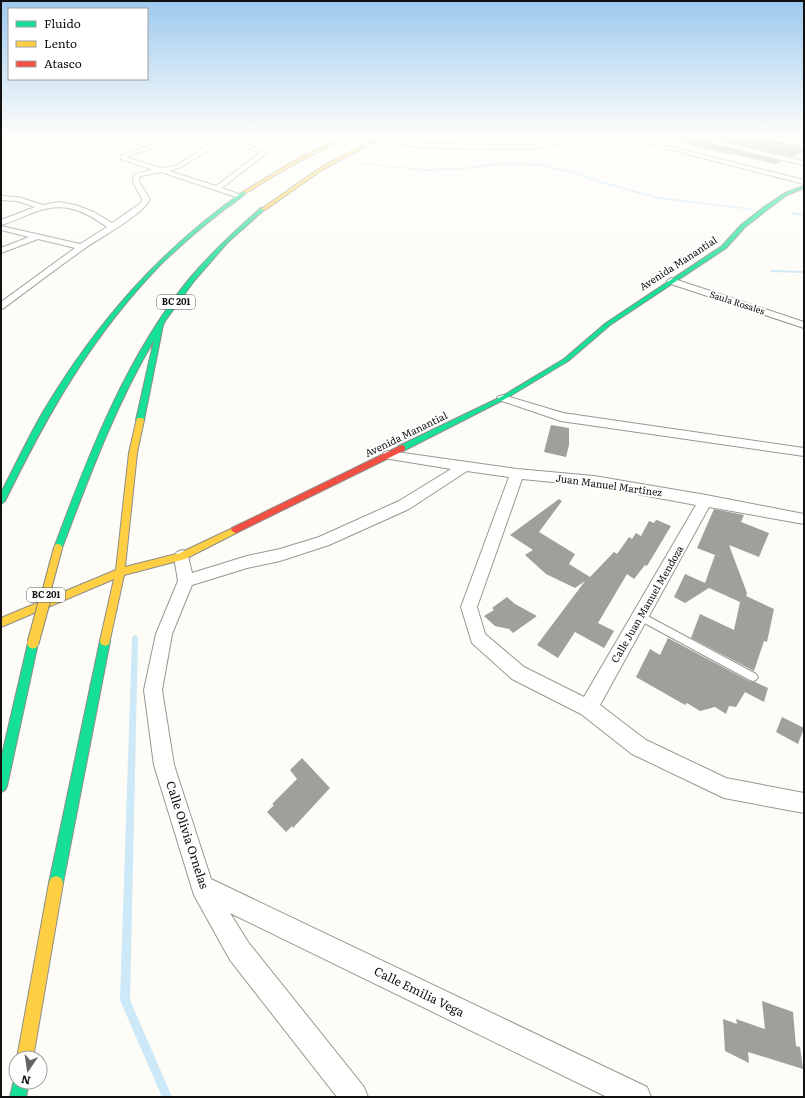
<svg xmlns="http://www.w3.org/2000/svg" width="805" height="1098" viewBox="0 0 805 1098" font-family="Literata,serif">
<style>
.lines{fill:none;stroke-linecap:round;stroke-linejoin:round}
.stream{fill:#cde8f7;fill-rule:evenodd}
.building{fill:#a19f9c}
.lane-casing{stroke:#979795;stroke-width:2}
.street-casing{stroke:#979795;stroke-width:2}
.fast-casing{stroke:#8e8d8b;stroke-width:2}
.slow-casing{stroke:#8e8d8b;stroke-width:2}
.jam-casing{stroke:#8e8d8b;stroke-width:2}
.lane{fill:#fffffe;fill-rule:evenodd}
.street{fill:#fffffe;fill-rule:evenodd}
.fast{fill:#16e098;fill-rule:evenodd}
.slow{fill:#ffcf43;fill-rule:evenodd}
.jam{fill:#f24e42;fill-rule:evenodd}
.slow-bridge-far1-casing{stroke:#858482;stroke-width:10;stroke-linecap:butt}
.slow-bridge-casing{stroke:#858482;stroke-width:13;stroke-linecap:butt}
.slow-bridge-far1{stroke:#ffcf43;stroke-width:8}
.slow-bridge{stroke:#ffcf43;stroke-width:11}
.labels{text-anchor:middle;stroke-width:4;stroke-linejoin:round;paint-order:stroke}
.shield{fill:#fff;stroke:#585858;stroke-width:1}
.shield-label{font-size:9px;font-weight:bold;fill:#111}
.far-street-label{font-size:9px;fill:#111;stroke:#fff}
.street-label{font-size:10px;fill:#111;stroke:#fff}
.near-street-label{font-size:12px;fill:#111;stroke:#fff}
</style>
<rect width="100%" height="100%" fill="#fdfcf7"/>
<g class="lines">
<!-- stream -->
<g class="stream">
<polygon points="245,134 248,134 289,147 287,147"/>
<polygon points="341,161 426,169 468,167 499,163 541,164 579,173 598,180 658,197 755,209 754,210 658,199 596,182 577,175 541,166 499,165 468,169 426,171 340,162"/>
<polygon points="792,212 804,214 804,216 791,214"/>
<polygon points="771,270 804,271 804,273 772,272 771,272"/>
<polygon points="135,635 137,636 138,638 130,1000 172,1097 162,1097 120,1000 132,638 133,636"/>
</g>
</g>
<!-- building -->
<g class="building">
<polygon points="669,134 674,134 782,161 775,164 728,153 726,154 669,139"/>
<polygon points="692,134 747,134 804,148 804,151 792,157"/>
<polygon points="766,134 804,134 804,141"/>
<polygon points="551,425 569,428 569,445 566,457 544,452"/>
<polygon points="559,499 562,501 539,532 575,554 569,564 590,577 614,552 617,554 629,537 632,539 636,533 641,536 649,521 654,523 656,520 657,520 671,526 647,566 645,565 634,579 627,574 598,623 614,631 604,648 575,632 558,658 537,645 585,581 575,588 546,574 525,555 533,550 510,535"/>
<polygon points="714,509 744,515 741,522 769,533 759,557 729,545 747,593 746,596 774,609 767,642 764,641 754,671 691,638 700,614 734,630 740,602 709,588 685,603 674,597 685,574 705,583 715,555 697,548"/>
<polygon points="507,597 515,604 537,616 513,633 509,629 495,626 484,616 494,610 492,608"/>
<polygon points="668,638 749,681 755,682 768,688 764,702 745,692 736,707 729,706 726,714 715,707 700,711 687,703 685,705 636,677 650,649 660,655"/>
<polygon points="782,717 804,728 798,744 776,732"/>
<polygon points="302,758 330,788 293,828 292,826 286,832 267,812 274,805 272,804 297,779 290,770"/>
<polygon points="762,1001 793,1012 796,1046 800,1047 803,1069 748,1052 749,1063 725,1051 723,1019 737,1024 736,1019 765,1029"/>
</g>
<g class="lines">
<defs>
<polygon id="lane" points="640,612 756,674 758,677 756,680 753,681 750,680 637,619 636,616 637,613"/>
<g id="street">
<path d="M140 134 172 138 183 134H191L126 157 161 168 169 167 177 165 220 138 213 134 227 136 267 153 222 188 241 195 242 196 239 198 161 172 141 176 139 177V182L150 199C143 215 99 238 84 249 57 268 31 288 4 308L1 309V302L75 248 38 239 1 253V248L29 237 1 230V226L80 244 107 227C82 209 62 201 32 213 22 217 12 222 1 225V220L35 207 17 201 1 200V196L18 197 43 205 59 202 75 205 94 212 112 223 141 203 142 199C131 178 125 174 153 170L121 159 120 156 166 140H157ZM225 140 260 153 216 186 169 171 181 167Z"/>
<path d="M474 134H482L459 144 530 145 559 140 537 134C547 134 556 137 565 138 571 139 585 134 594 134L568 142 530 149 428 148 392 143 389 141 392 139 428 144H455V142Z"/>
<polygon points="609,134 619,134 804,180 804,184"/>
<polygon points="675,134 685,134 804,161 804,165"/>
<polygon points="748,134 759,134 804,143 804,147"/>
<polygon points="671,278 804,322 804,328 668,283 667,281"/>
<polygon points="503,395 563,413 804,448 804,456 561,421 499,400 497,398 499,396"/>
<path d="M389 451 517 469 594 476 706 495 804 514V524L709 507 600 705 646 740 726 778 804 793V813L724 798 632 754 581 714 512 679 472 643 461 607 509 477 467 471 409 509 329 545 280 561 247 568 192 585 172 634 162 690 174 765 211 879 647 1087 651 1097H607L230 913 248 942 364 1087 368 1097H337L230 960 194 895 154 765 144 690 156 634 178 581 174 556 177 552 182 550 187 552 192 573 247 556 280 549 319 537 399 501 451 469 384 458 383 455 384 452ZM522 479 594 486 696 505 584 697 524 667 485 634 477 607Z"/>
</g>
<g id="fast">
<polygon points="804,186 804,188 787,195 768,209 745,227 726,248 610,325 568,361 505,399 405,450 399,450 399,446 501,397 564,359 606,323 722,246 741,225 764,207 785,193"/>
<path d="M244 191 247 192C238 201 226 207 216 216 197 231 179 247 161 264 92 335 48 413 5 501L1 504V493C15 466 28 438 43 412 97 322 158 252 244 191Z"/>
<path d="M261 208 265 209 227 243 194 281 165 321 163 325 144 420 140 422 136 420 154 340C115 406 89 477 62 548L61 550H55L54 548C89 454 126 357 190 278 212 252 236 230 261 208Z"/>
<polygon points="105,636 109,638 110,641 63,883 61,888 56,890 51,888 49,883 100,641 101,638"/>
<polygon points="33,638 37,640 38,643 7,786 5,790 1,792 1,759 28,643 29,640"/>
<polygon points="15,1076 16,1082 29,1082 26,1097 10,1097"/>
</g>
<g id="slow">
<polygon points="348,134 353,134 294,164 246,193 243,192 292,162"/>
<polygon points="385,134 389,134 322,170 265,210 261,209 320,168"/>
<polygon points="137,418 143,418 144,420 137,453 125,567 180,553 235,527 239,530 238,532 185,559 124,575 109,644 105,646 101,644 100,641 114,579 1,627 1,618 116,570 129,453"/>
<polygon points="56,876 61,878 63,883 33,1058 17,1058 49,883 51,878"/>
</g>
<polygon id="jam" points="402,445 405,446 405,450 238,532 235,533 231,530 232,528"/>
</defs>
<!-- lane casing -->
<use href="#lane" class="lane-casing"/>
<!-- street casing -->
<use href="#street" class="street-casing"/>
<!-- fast casing -->
<use href="#fast" class="fast-casing"/>
<!-- slow casing -->
<use href="#slow" class="slow-casing"/>
<!-- jam casing -->
<use href="#jam" class="jam-casing"/>
<!-- lane -->
<use href="#lane" class="lane"/>
<!-- street -->
<use href="#street" class="street"/>
<!-- fast -->
<use href="#fast" class="fast"/>
<!-- slow -->
<use href="#slow" class="slow"/>
<!-- jam -->
<use href="#jam" class="jam"/>
<defs>
<polyline id="slow-bridge-far1" points="44,600 58,548"/>
<polyline id="slow-bridge" points="33,643 45,599"/>
</defs>
<!-- slow-bridge-far1 casing -->
<use href="#slow-bridge-far1" class="slow-bridge-far1-casing"/>
<!-- slow-bridge casing -->
<use href="#slow-bridge" class="slow-bridge-casing"/>
<!-- slow-bridge-far1 -->
<use href="#slow-bridge-far1" class="slow-bridge-far1"/>
<!-- slow-bridge -->
<use href="#slow-bridge" class="slow-bridge"/>
</g>
<!-- sky -->
<linearGradient id="sky" x2="0" y2="1"><stop stop-color="#9dc9ee"/><stop offset="0.47" stop-color="#fefefb"/><stop offset="1" stop-color="#fefefb" stop-opacity="0"/></linearGradient>
<rect width="805" height="288" fill="url(#sky)"/>
<g class="labels">
<!-- shield labels -->
<g class="shield">
<rect x="157" y="295" width="38" height="14" rx="3"/>
<rect x="27" y="588" width="38" height="14" rx="3"/>
</g>
<g class="shield-label">
<text x="176" y="305">BC 201</text>
<text x="46" y="598">BC 201</text>
</g>
<!-- far-street labels -->
<g class="far-street-label">
<text transform="translate(737 303) rotate(18)" y="3">Saula Rosales</text>
</g>
<!-- street labels -->
<g class="street-label">
<text transform="translate(678 263) rotate(-33)" y="4">Avenida Manantial</text>
<text transform="translate(406 434) rotate(-26)" y="4">Avenida Manantial</text>
<text transform="translate(609 485) rotate(8)" y="4">Juan Manuel Martínez</text>
<text transform="translate(647 604) rotate(-60)" y="4">Calle Juan Manuel Mendoza</text>
</g>
<!-- near-street labels -->
<g class="near-street-label">
<text transform="translate(187 835) rotate(72)" y="4">Calle Olivia Ornelas</text>
<text transform="translate(419 992) rotate(26)" y="4">Calle Emilia Vega</text>
</g>
</g>
<!-- border -->
<rect width="805" height="1098" fill="none" stroke="#111111" stroke-width="4"/>
<!-- legend -->
<rect x="8" y="8" width="140" height="72" fill="#ffffff" stroke="#a0a0a0"/>
<rect x="16" y="21" width="20" height="6" fill="#16e098" stroke="#a0a0a0"/>
<text x="44" y="28" font-size="12" fill="#111111">Fluido</text>
<rect x="16" y="41" width="20" height="6" fill="#ffcf43" stroke="#a0a0a0"/>
<text x="44" y="48" font-size="12" fill="#111111">Lento</text>
<rect x="16" y="61" width="20" height="6" fill="#f24e42" stroke="#a0a0a0"/>
<text x="44" y="68" font-size="12" fill="#111111">Atasco</text>
<!-- north arrow -->
<g transform="translate(28 1070) rotate(193)"><circle r="19" fill="#ffffff" stroke="#a0a0a0"/>
<path d="M0-3L7 15L0 10L-7 15Z" fill="#646362"/>
<text y="-6" font-size="11" font-weight="bold" text-anchor="middle" fill="#111111">N</text>
</g>
</svg>
